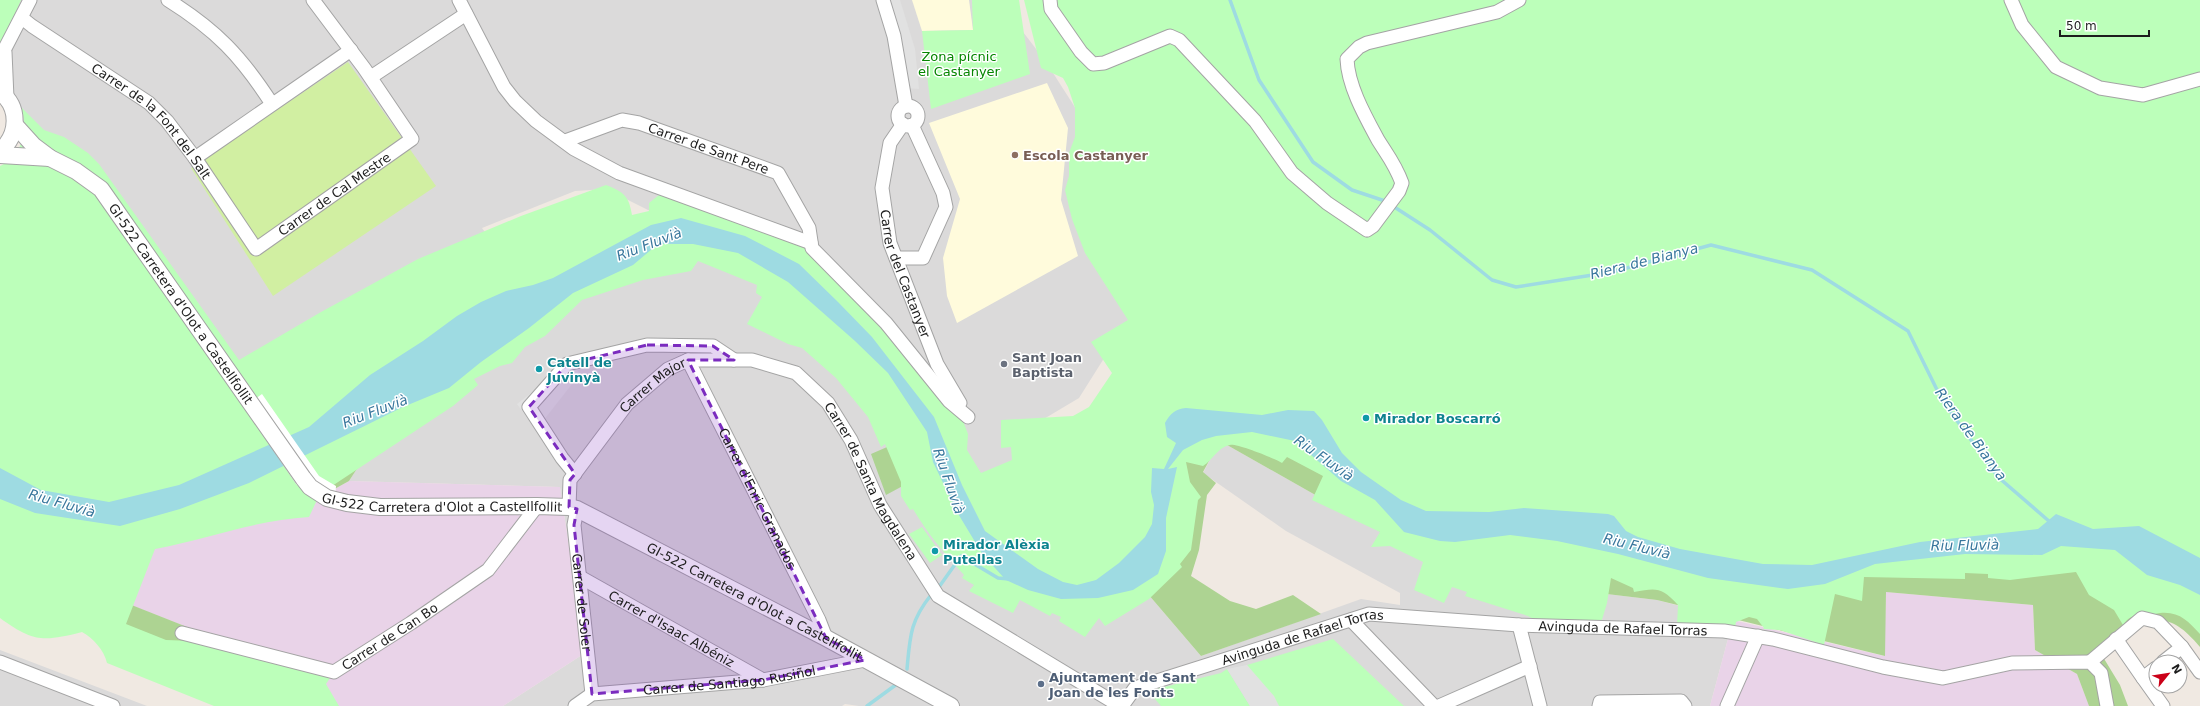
<svg xmlns="http://www.w3.org/2000/svg" width="2200" height="706" viewBox="0 0 2200 706" font-family="'DejaVu Sans',sans-serif">
<style>
.residential{fill:#dbdada}
.industrial{fill:#e9d3e8}
.education{fill:#fffbdc}
.grass{fill:#d1efa2}
.forest{fill:#add392}
.park{fill:#bcffba}
.parking{fill:#e1e1e1}
.water{fill:#9edbe2}
.pier{fill:#fff}
.lines{fill:none;stroke-linecap:round;stroke-linejoin:round}
.stream{stroke:#9edbe2;stroke-width:3.5}
.minor-casing{stroke:#a4a4a4;stroke-width:15}
.tertiary-casing{stroke:#a4a4a4;stroke-width:18}
.minor{stroke:#fff;stroke-width:13}
.tertiary{stroke:#fff;stroke-width:16}
.marked{fill:#7b2cbf;fill-opacity:0.2;stroke:#7b2cbf;stroke-width:3;stroke-dasharray:8 5;stroke-linejoin:round}
.education-dot{fill:#8d6e63;stroke:#fff;stroke-width:1.5}
.worship-dot{fill:#6b7280;stroke:#fff;stroke-width:1.5}
.culture-dot{fill:#0f9aa8;stroke:#fff;stroke-width:1.5}
.service-dot{fill:#5c6f8a;stroke:#fff;stroke-width:1.5}
.labels{text-anchor:middle;stroke-width:3;stroke-linejoin:round;paint-order:stroke}
.park-label{font-size:13px;fill:#058600;stroke:#fff}
.street-label{font-size:13px;fill:#1d1d1d;stroke:#fff}
.education-label{font-size:13px;font-weight:bold;fill:#785e54;stroke:#fff;text-anchor:start}
.worship-label{font-size:13px;font-weight:bold;fill:#5b616d;stroke:#fff;text-anchor:start}
.culture-label{font-size:13px;font-weight:bold;fill:#0d838f;stroke:#fff;text-anchor:start}
.service-label{font-size:13px;font-weight:bold;fill:#4e5e75;stroke:#fff;text-anchor:start}
.water-label{font-size:14px;font-style:italic;fill:#39779d;stroke:#fff}
</style>
<rect width="100%" height="100%" fill="#f0e9e2"/>
<!-- residential -->
<g class="residential">
<polygon points="14,0 974,0 1020,28 1046,62 1085,123 1130,317 1079,398 1022,432 1024,465 979,481 876,324 606,189 575,191 482,228 493,243 228,392 46,178 0,89"/>
<polygon points="682,256 750,273 787,316 894,444 886,494 912,481 1148,594 1201,656 1361,599 1400,605 1400,593 1286,531 1203,473 1220,441 1476,586 1590,592 1657,600 1733,620 1710,706 859,706 845,704 842,706 503,706 585,653 560,487 349,481 362,461 579,295"/>
<polygon points="0,650 147,706 0,706"/>
</g>
<!-- industrial -->
<g class="industrial">
<polygon points="349,481 560,487 585,653 503,706 331,706 306,674 123,602 148,549 300,508"/>
<polygon points="1886,592 2033,605 2035,650 2077,674 2089,706 1710,706 1733,620 1884,656"/>
</g>
<!-- education -->
<g class="education">
<polygon points="912,0 969,0 973,30 922,31"/>
<polygon points="1047,83 1068,128 1061,200 1078,256 957,323 947,296 943,258 960,199 929,123"/>
</g>
<!-- grass -->
<polygon class="grass" points="348,62 436,186 273,296 191,168"/>
<!-- forest -->
<path class="forest" d="M658 244C683 244 716 243 739 254 772 269 799 292 826 315 865 350 901 384 926 430 931 439 930 451 933 461 942 489 965 532 983 555 1018 600 1070 605 1122 592 1131 590 1154 581 1158 571 1169 552 1164 538 1166 518 1168 501 1174 484 1177 468L1167 469 1183 450 1202 440 1216 436 1252 432 1295 441 1341 481 1375 500 1404 532 1440 541 1455 542 1510 535 1557 541 1618 554 1708 578 1788 589 1825 584 1875 564 1965 554H2042L2061 546 2115 550 2147 575 2180 585 2200 595V647C2162 601 2146 624 2106 647L2103 657 2120 685 2128 706H2089L2077 674 2035 650 2033 605 1886 592 1885 656 1657 600 1590 592 1592 611 1585 613 1563 609 1549 606 1530 596 1476 586 1220 441 1203 472 1216 483 1207 495 1199 550 1191 576 1230 601 1256 609 1293 595 1321 614 1201 656 1148 594 1131 603 1081 612 1012 595 976 567 937 524 912 481 886 495 871 454 894 444 883 420 842 360 817 338 770 306 760 283 750 273 695 254 682 256 579 295 521 340 447 393 362 461 349 481 300 508 226 522 148 549 124 602 306 674 331 706H239L113 653 82 611 38 564 0 540V499L35 513 120 526 180 509 249 483 403 407 449 388 481 361 529 328 573 293 633 265Z"/>
<!-- park -->
<g class="park">
<polygon points="0,0 21,0 0,49"/>
<polygon points="972,0 1019,0 1030,74 931,109 922,31 973,30"/>
<path d="M1024 0H2200V634C2188 621 2179 611 2160 613 2156 613 2152 616 2148 616 2135 616 2131 614 2123 625L2114 610 2089 595 2076 572 2010 580 1988 578V574L1965 573V579L1864 577 1862 601 1835 594 1824 645 1780 630 1763 629 1764 628 1757 619 1749 617 1736 622 1735 627 1677 626 1678 605C1661 587 1657 588 1634 592L1633 588 1611 578 1607 603 1601 623 1537 621 1528 616 1465 596 1467 592 1452 587 1444 603 1414 590 1423 562 1390 546 1371 547 1380 532 1312 500 1323 476 1287 457 1282 463C1276 459 1236 443 1230 445 1218 447 1213 460 1203 466L1186 462 1190 482 1201 497 1198 500 1191 550 1180 564 1182 567 1149 599 1105 626 1099 618 1085 637 1059 621 1061 617 1052 613 1050 616 1020 600 1013 613 969 591 974 585 962 578 964 575C945 554 927 533 913 509L910 510 901 496V482L885 444 881 447 868 417 836 378 802 348 788 344 747 324 762 297 756 293 757 285 698 261 691 271 643 280 582 300 545 336 525 347 512 363 500 366 474 379 478 385 453 406 329 488 317 500 309 517C256 520 207 539 155 549L126 624 166 640 194 641 334 672 326 684 339 706H214L107 663C104 650 93 638 82 632 43 642 33 642 0 618V166C22 157 31 126 19 105L44 130 64 137 88 153 99 164 239 360 321 312 418 259 521 216 606 185C624 192 629 196 632 215L649 211V203L659 195H663L793 240 813 253 882 322 963 421 968 434 967 450 981 473 1012 460 1011 447 1001 448V420L1073 416 1089 407 1112 373 1091 342 1128 320 1085 253 1072 219 1065 190 1069 176V153L1075 137V108L1068 87 1063 78 1041 68Z"/>
<polygon points="922,527 942,555 930,563 909,534"/>
<polygon points="1333,639 1404,706 1279,706 1247,665"/>
<polygon points="1227,669 1250,706 1161,706 1148,691 1221,673"/>
</g>
<!-- parking -->
<g class="parking">
<polygon points="887,0 900,0 915,49 919,89 906,88"/>
<polygon points="570,359 580,374 536,430 517,404 541,385 556,363"/>
<polygon points="1247,665 1274,696 1279,706 1250,706 1227,669"/>
</g>
<!-- water -->
<path class="water" d="M681 218 745 236 799 264 838 302 872 337 934 417 962 485 985 531 1038 569 1063 582 1077 585 1096 580 1119 563 1145 537 1152 524 1154 505 1151 492 1152 468 1164 469 1176 443 1167 437 1165 423C1170 414 1175 409 1186 408L1262 415 1288 410 1314 411 1322 420 1342 453 1361 472 1401 500 1426 511 1489 512 1524 508 1608 514 1614 516 1626 531 1638 537 1680 549 1763 564 1812 565 1920 542 2038 529 2056 514 2093 529 2139 526 2200 558V595L2180 585 2147 575 2115 550 2061 546 2042 555 1965 554 1875 564 1825 584 1788 589 1708 578 1618 554 1557 541 1510 535 1455 542 1440 541 1404 532 1375 500 1341 481 1295 441 1252 432 1216 436 1202 440 1183 450 1168 469 1177 467 1166 518V551L1158 574 1133 590 1098 598 1061 599 1028 590 1006 580 983 555 957 512 933 462 927 432 888 373 855 341 788 282 738 253 693 244H658L633 265 573 293 529 328 481 362 449 388 403 407 249 483 180 509 120 526 35 513 0 499V468L41 490 109 502 179 485 309 427 370 375 423 341 457 316 481 302 506 291 533 285 553 278 651 225Z"/>
<!-- pier -->
<polygon class="pier" points="262,394 319,476 336,486 335,500 308,494 296,484 244,407"/>
<g class="lines">
<!-- stream -->
<g class="stream">
<polyline points="1230,0 1259,80 1313,162 1352,190 1385,201 1430,230 1492,280 1516,287 1612,272 1711,245 1812,270 1908,331 1942,400 1998,477 2050,522"/>
<polyline points="939,587 961,556 998,578 1009,579"/>
<path d="M907 669C910 637 910 621 931 595"/>
<polyline points="867,706 897,684"/>
</g>
<defs>
<g id="minor">
<path d="M168 0C216 30 241 56 272 104"/>
<polyline points="459,0 504,87 515,101 536,121 574,149 619,173 811,243"/>
<polyline points="883,0 894,36 906,106"/>
<path d="M1050 0 1051 9 1081 52 1093 64 1104 63 1170 36 1179 40 1255 121 1292 173 1327 203 1367 230 1373 226 1399 191 1402 183C1395 164 1388 156 1378 140 1365 116 1348 86 1347 59L1359 47 1367 43 1497 12 1519 0"/>
<polyline points="2011,0 2022,25 2056,67 2100,88 2143,95 2200,79"/>
<path id="s1" d="M22 18 32 26 149 103 167 121 195 158 256 249 412 139 364 68 313 0"/>
<polyline points="5,52 7,98"/>
<polyline points="0,58 30,0"/>
<polyline points="371,77 466,14"/>
<circle cx="908" cy="116" r="10"/>
<path id="s2" d="M903 124 890 143 882 188 890 243 937 364 960 403"/>
<path id="s3" d="M565 141 622 120 639 123 778 173 809 228 812 248 886 323 949 401 968 417"/>
<polyline points="195,158 351,50"/>
<polyline points="896,258 923,258 946,207 943,193 912,125"/>
<path id="s4" d="M688 360 819 620 826 638"/>
<polyline points="575,474 562,458 529,407 567,364 647,345 713,346 734,360"/>
<path id="s5" d="M569 507 570 480 627 404 668 369 688 360H752L796 373 828 403 851 440 880 505 938 596 1120 706"/>
<path id="s6" d="M577 509 574 525 592 694"/>
<path id="s7" d="M580 577 763 680"/>
<polyline points="1351,620 1434,706"/>
<polyline points="1519,625 1540,706"/>
<path id="s8" d="M182 633 334 672 411 623 488 570 537 506"/>
<polyline points="2116,639 2143,678 2156,668"/>
<polyline points="2182,647 2200,672"/>
<polyline points="0,662 113,706"/>
<polyline points="2090,662 2142,618 2158,622 2182,647 2163,662"/>
<polyline points="2143,678 2163,706"/>
<path id="s9" d="M575 706 592 694 763 680 865 660"/>
<path id="s10" d="M1122 706 1135 688 1369 614 1519 625 1724 631 1773 639 1883 667 1943 678 2012 663 2090 662 2101 673 2107 706"/>
<polyline points="1439,706 1530,666"/>
<polyline points="1599,706 1600,702 1681,701 1685,706"/>
<polyline points="1727,706 1758,636"/>
</g>
<g id="tertiary">
<path d="M0 92C20 107 19 135 0 151"/>
<path id="s11" d="M15 125 34 146 50 158 76 171 101 189 303 478 310 487 327 498 347 503 380 507 537 506 569 507 577 509 826 638 951 706"/>
<polyline points="0,155 50,158"/>
</g>
</defs>
<!-- minor casing -->
<use href="#minor" class="minor-casing"/>
<!-- tertiary casing -->
<use href="#tertiary" class="tertiary-casing"/>
<!-- minor -->
<use href="#minor" class="minor"/>
<!-- tertiary -->
<use href="#tertiary" class="tertiary"/>
</g>
<!-- marked area -->
<path class="marked" d="M647 345 713 346 734 360H688L826 638 865 660 763 680 592 694 574 525 577 509 569 507 570 480 575 474 529 407 567 364Z"/>
<!-- markers -->
<circle class="education-dot" cx="1015" cy="155" r="4"/>
<circle class="worship-dot" cx="1004" cy="364" r="4"/>
<g class="culture-dot">
<circle cx="539" cy="369" r="4"/>
<circle cx="1366" cy="418" r="4"/>
<circle cx="935" cy="551" r="4"/>
</g>
<circle class="service-dot" cx="1041" cy="684" r="4"/>
<g class="labels">
<!-- park labels -->
<g class="park-label">
<text x="959" y="61">Zona pícnic<tspan x="959" dy="15">el Castanyer</tspan></text>
</g>
<!-- street labels -->
<g class="street-label">
<text dy="5" stroke="none"><textPath href="#s1" startOffset="167">Carrer de la Font del Salt</textPath></text>
<text dy="5" stroke="none"><textPath href="#s3" startOffset="152">Carrer de Sant Pere</textPath></text>
<text dy="5" stroke="none"><textPath href="#s1" startOffset="430">Carrer de Cal Mestre</textPath></text>
<text dy="5" stroke="none"><textPath href="#s2" startOffset="158">Carrer del Castanyer</textPath></text>
<text dy="5" stroke="none"><textPath href="#s11" startOffset="248">GI-522 Carretera d'Olot a Castellfollit</textPath></text>
<text dy="5" stroke="none"><textPath href="#s5" startOffset="154">Carrer Major</textPath></text>
<text dy="5" stroke="none"><textPath href="#s5" startOffset="441">Carrer de Santa Magdalena</textPath></text>
<text dy="5" stroke="none"><textPath href="#s4" startOffset="155">Carrer d'Enric Granados</textPath></text>
<text dy="5" stroke="none"><textPath href="#s11" startOffset="608">GI-522 Carretera d'Olot a Castellfollit</textPath></text>
<text dy="5" stroke="none"><textPath href="#s6" startOffset="94">Carrer de Soler</textPath></text>
<text dy="5" stroke="none"><textPath href="#s11" startOffset="944">GI-522 Carretera d'Olot a Castellfollit</textPath></text>
<text dy="5" stroke="none"><textPath href="#s10" startOffset="522">Avinguda de Rafael Torras</textPath></text>
<text dy="5" stroke="none"><textPath href="#s7" startOffset="105">Carrer d'Isaac Albéniz</textPath></text>
<text dy="5" stroke="none"><textPath href="#s8" startOffset="223">Carrer de Can Bo</textPath></text>
<text dy="5" stroke="none"><textPath href="#s10" startOffset="198">Avinguda de Rafael Torras</textPath></text>
<text dy="5" stroke="none"><textPath href="#s9" startOffset="159">Carrer de Santiago Rusiñol</textPath></text>
</g>
<!-- education labels -->
<g class="education-label">
<text x="1023" y="160">Escola Castanyer</text>
</g>
<!-- worship labels -->
<g class="worship-label">
<text x="1012" y="362">Sant Joan<tspan x="1012" dy="15">Baptista</tspan></text>
</g>
<!-- culture labels -->
<g class="culture-label">
<text x="547" y="367">Catell de<tspan x="547" dy="15">Juvinyà</tspan></text>
<text x="1374" y="423">Mirador Boscarró</text>
<text x="943" y="549">Mirador Alèxia<tspan x="943" dy="15">Putellas</tspan></text>
</g>
<!-- service labels -->
<g class="service-label">
<text x="1049" y="682">Ajuntament de Sant<tspan x="1049" dy="15">Joan de les Fonts</tspan></text>
</g>
<!-- water labels -->
<g class="water-label">
<text transform="translate(649 244) rotate(-21)" y="5">Riu Fluvià</text>
<text transform="translate(1644 261) rotate(-14)" y="5">Riera de Bianya</text>
<text transform="translate(375 411) rotate(-21)" y="5">Riu Fluvià</text>
<text transform="translate(1971 434) rotate(54)" y="5">Riera de Bianya</text>
<text transform="translate(1324 458) rotate(35)" y="5">Riu Fluvià</text>
<text transform="translate(949 481) rotate(71)" y="5">Riu Fluvià</text>
<text transform="translate(62 503) rotate(16)" y="5">Riu Fluvià</text>
<text transform="translate(1965 545) rotate(-1)" y="5">Riu Fluvià</text>
<text transform="translate(1637 546) rotate(14)" y="5">Riu Fluvià</text>
</g>
</g>
<!-- north arrow -->
<g transform="translate(2168 674) rotate(60)"><circle r="19" fill="#ffffff" stroke="#a5a5a5"/>
<path d="M0-3L7 15L0 10L-7 15Z" fill="#cb0018"/>
<text y="-6" font-size="11" font-weight="bold" text-anchor="middle" fill="#1d1d1d">N</text>
</g>
<!-- scale -->
<path d="M2060 30v6h89v-6" fill="none" stroke="#1d1d1d" stroke-width="2"/>
<text x="2066" y="30" font-size="12" fill="#1d1d1d" stroke="#ffffff" stroke-width="3" paint-order="stroke">50 m</text>
</svg>
